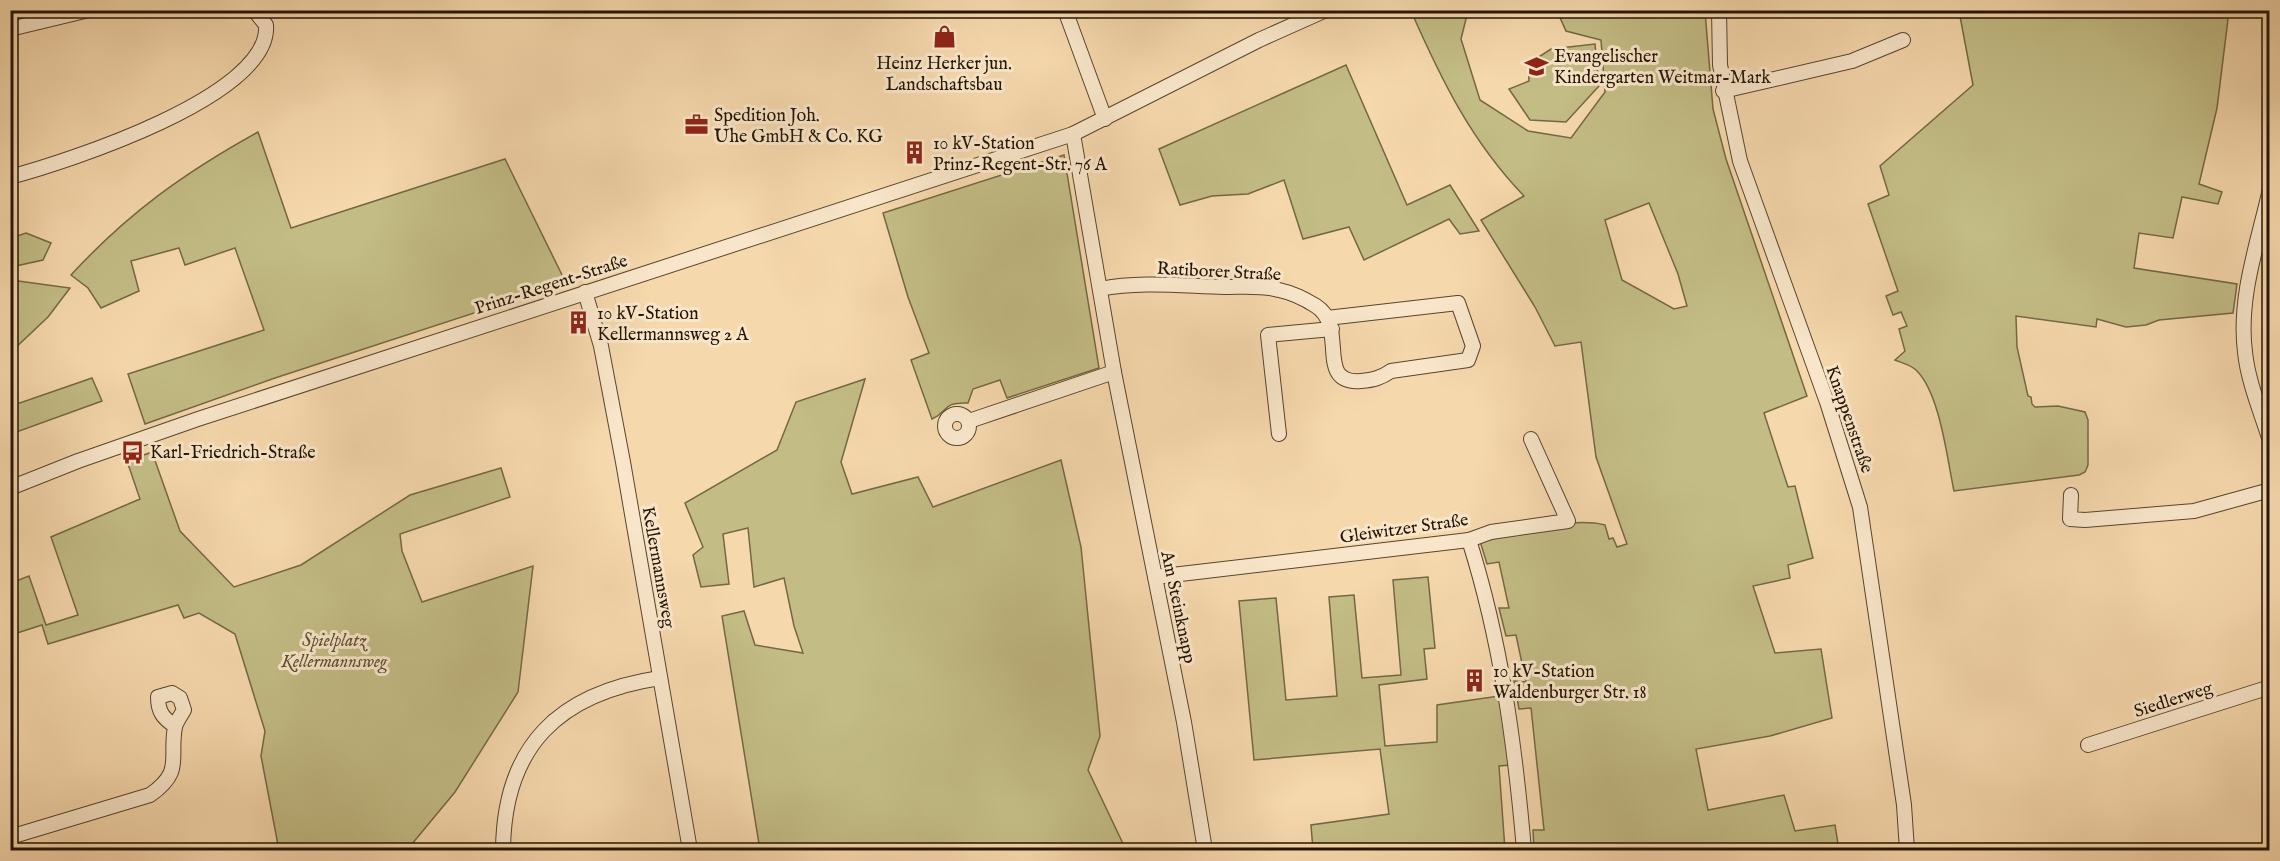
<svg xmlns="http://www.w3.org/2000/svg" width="2280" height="861" viewBox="0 0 2280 861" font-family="'IM FELL English',serif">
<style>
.green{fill:#c3bc85;stroke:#746844;stroke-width:1.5;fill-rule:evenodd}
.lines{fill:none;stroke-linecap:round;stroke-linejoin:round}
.street-casing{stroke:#58452d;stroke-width:16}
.street{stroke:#f9e6ca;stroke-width:14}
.labels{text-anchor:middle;stroke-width:6;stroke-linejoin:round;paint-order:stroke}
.poi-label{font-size:18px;fill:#241402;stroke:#f9e6ca;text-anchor:start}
.street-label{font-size:18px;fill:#241402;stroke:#f9e6ca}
.park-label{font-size:18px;font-style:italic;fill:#5c4f30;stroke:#f9e6ca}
</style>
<rect width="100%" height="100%" fill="#f6d8ad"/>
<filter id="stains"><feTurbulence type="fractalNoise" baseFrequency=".00333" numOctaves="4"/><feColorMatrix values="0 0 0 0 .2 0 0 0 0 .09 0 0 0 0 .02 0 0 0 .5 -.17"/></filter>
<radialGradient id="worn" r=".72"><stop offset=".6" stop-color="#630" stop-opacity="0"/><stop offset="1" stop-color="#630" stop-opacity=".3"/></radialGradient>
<!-- green -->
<g class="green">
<path d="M1411 11H1468L1461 39 1480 100 1528 131 1571 138 1605 92 1601 40 1566 31 1557 11H1705L1713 109 1726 159 1807 396 1764 413 1788 487 1795 486 1813 558 1788 565 1790 578 1753 586 1775 653 1821 649 1832 718 1770 736 1696 749 1708 810 1784 795 1795 831 1835 825 1839 850 1534 849 1533 830H1544L1531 708 1519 709 1514 681 1526 682 1516 635 1506 636 1499 608H1509L1499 562 1487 564 1480 541C1516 534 1569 516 1605 525L1609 539 1613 538 1617 547 1627 544 1596 457 1581 342 1555 346 1535 307 1481 220 1524 196C1471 141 1441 79 1411 11ZM1649 203 1678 274 1687 306 1674 309 1622 280 1605 220Z"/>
<path d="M1959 11H2229L2217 108 2199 184 2222 192 2218 204 2182 197 2173 238 2139 233 2134 268 2237 284 2233 313 2159 320 2146 325 2126 327 2097 319 2096 327 2016 316 2017 347 2028 396 2031 397 2032 404 2035 407 2058 406 2085 412 2088 420V465L2085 472 2079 475 1954 491C1947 458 1940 393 1916 370 1911 365 1902 363 1895 360L1905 351 1899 329 1907 326 1901 312 1893 315 1886 296 1898 291 1868 204 1889 195 1880 166 1973 85Z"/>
<polygon points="1595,44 1599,86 1566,122 1530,120 1509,89 1529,81 1528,64 1551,49"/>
<polygon points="1346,65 1407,205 1450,185 1479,231 1460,234 1449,219 1364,260 1349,227 1303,239 1284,180 1248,194 1212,196 1180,205 1159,149"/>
<path d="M258 132 291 228 505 159 566 283 275 378 145 424 128 374 264 330 235 248 185 265 179 248 131 261 139 291 101 308 88 288 71 275C128 213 184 173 258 132Z"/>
<path d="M1064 155 1099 368 1007 398 1000 380 973 389 968 403C941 402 950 411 932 419L911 360 929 353 908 297 883 213Z"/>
<polygon points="26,233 51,243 43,260 11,267 11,238"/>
<polygon points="11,280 70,288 48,317 11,352"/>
<polygon points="92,378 102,401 11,434 11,406"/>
<polygon points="865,379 841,462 852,494 918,477 933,507 1061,460 1081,547 1100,736 1088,770 1126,850 760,850 722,616 744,611 755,645 803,653 794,626 784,578 754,587 748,528 723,534 729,584 701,587 693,555 703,547 685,503 777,450 796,402"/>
<polygon points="152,452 180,531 234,587 301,565 410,495 501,468 510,497 400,534 402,551 422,602 533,566 518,692 455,792 407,850 279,850 261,756 265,731 235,634 199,613 184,618 178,605 48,644 42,625 14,634 11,583 29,576 46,625 78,615 51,537 140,499 127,461"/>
<polygon points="1428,577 1435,648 1424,649 1427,679 1379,685 1385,746 1437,742 1437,705 1499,696 1510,765 1499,766 1505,850 1313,850 1311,825 1389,814 1380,749 1254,760 1239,601 1276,598 1286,700 1337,696 1329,597 1354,595 1362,678 1401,675 1393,580"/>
</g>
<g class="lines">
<defs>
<g id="street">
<polyline points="1065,10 1105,119"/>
<polyline points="1719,10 1720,65 1740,161 1827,402 1860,507 1904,805 1907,850"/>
<polyline points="10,29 89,10"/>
<polyline points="1723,91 1852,61 1903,40"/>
<polyline points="1073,134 1114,372 1184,722 1205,850"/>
<path d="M10 177C66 162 272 96 266 25L254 10"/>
<path d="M2270 189C2258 243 2238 297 2245 352 2248 382 2261 412 2270 441"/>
<path d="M1100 289C1140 281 1183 286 1224 287 1242 287 1262 285 1279 290 1293 293 1305 299 1316 306 1349 327 1314 385 1361 381 1373 380 1381 378 1391 371L1468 360 1473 346 1458 303 1327 318"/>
<polyline points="585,292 601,346 623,462 690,850"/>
<circle cx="957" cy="426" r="12"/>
<polyline points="969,421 1114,372"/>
<polyline points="1279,434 1268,335 1332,329"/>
<polyline points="10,488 78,461 198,419 1073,134 1259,40 1326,10"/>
<polyline points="2071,495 2070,519 2085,520 2194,511 2270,490"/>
<path d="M1469 540C1501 641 1515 745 1524 850"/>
<polyline points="1155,577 1469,540 1491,532 1568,521 1531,439"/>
<polyline points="2088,745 2270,687"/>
<path d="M10 837 150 795C184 771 169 759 175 727 176 722 181 715 184 710L180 698 172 693 158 697C158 712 163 718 175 726"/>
<path d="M503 850C504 746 559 693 660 678"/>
</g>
</defs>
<!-- street casing -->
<use href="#street" class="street-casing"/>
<!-- street -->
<use href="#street" class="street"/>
</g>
<!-- icons -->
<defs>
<symbol id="shop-bare" viewBox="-9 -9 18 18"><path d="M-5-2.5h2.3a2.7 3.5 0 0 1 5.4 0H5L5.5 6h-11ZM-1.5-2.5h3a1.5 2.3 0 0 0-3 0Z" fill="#8f2418" stroke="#f9e6ca" stroke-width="2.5" paint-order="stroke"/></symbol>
<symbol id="school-bare" viewBox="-9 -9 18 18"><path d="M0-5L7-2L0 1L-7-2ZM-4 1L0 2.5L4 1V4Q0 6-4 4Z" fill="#8f2418" stroke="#f9e6ca" stroke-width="2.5" paint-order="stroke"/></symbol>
<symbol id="office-bare" viewBox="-9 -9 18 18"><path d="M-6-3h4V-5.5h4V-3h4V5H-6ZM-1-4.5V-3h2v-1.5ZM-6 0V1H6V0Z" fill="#8f2418" stroke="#f9e6ca" stroke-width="2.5" paint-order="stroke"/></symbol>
<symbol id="building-bare" viewBox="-9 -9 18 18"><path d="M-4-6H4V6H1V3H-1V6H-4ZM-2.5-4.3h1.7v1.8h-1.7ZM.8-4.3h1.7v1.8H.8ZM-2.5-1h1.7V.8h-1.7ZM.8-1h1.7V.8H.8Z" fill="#8f2418" stroke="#f9e6ca" stroke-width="2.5" paint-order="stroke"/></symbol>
<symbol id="bus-bare" viewBox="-9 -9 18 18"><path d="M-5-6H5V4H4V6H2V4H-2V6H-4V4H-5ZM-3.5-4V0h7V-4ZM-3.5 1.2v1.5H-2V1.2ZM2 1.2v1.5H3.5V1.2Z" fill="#8f2418" stroke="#f9e6ca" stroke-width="2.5" paint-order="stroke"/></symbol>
</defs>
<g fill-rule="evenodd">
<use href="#shop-bare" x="928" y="20" width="33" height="33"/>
<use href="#school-bare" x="1520" y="50" width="33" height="33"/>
<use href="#office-bare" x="680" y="108" width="33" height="33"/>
<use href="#building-bare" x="898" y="136" width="33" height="33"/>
<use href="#building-bare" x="562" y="306" width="33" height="33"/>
<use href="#bus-bare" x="116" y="436" width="33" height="33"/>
<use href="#building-bare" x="1458" y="664" width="33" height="33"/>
</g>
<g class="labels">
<!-- poi labels -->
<g class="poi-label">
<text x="1554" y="62">Evangelischer<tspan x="1554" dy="21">Kindergarten Weitmar-Mark</tspan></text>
<text x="944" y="69" text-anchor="middle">Heinz Herker jun.<tspan x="944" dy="21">Landschaftsbau</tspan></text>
<text x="714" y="121">Spedition Joh.<tspan x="714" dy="21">Uhe GmbH &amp; Co. KG</tspan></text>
<text x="933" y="149">10 kV-Station<tspan x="933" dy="21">Prinz-Regent-Str. 76 A</tspan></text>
<text x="597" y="319">10 kV-Station<tspan x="597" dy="21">Kellermannsweg 2 A</tspan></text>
<text x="150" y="458">Karl-Friedrich-Straße</text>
<text x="1493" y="677">10 kV-Station<tspan x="1493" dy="21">Waldenburger Str. 18</tspan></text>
</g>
<!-- street labels -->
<g class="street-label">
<text transform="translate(1219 271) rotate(3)" y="6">Ratiborer Straße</text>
<text transform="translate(551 284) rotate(-18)" y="6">Prinz-Regent-Straße</text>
<text transform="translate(1850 419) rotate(71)" y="6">Knappenstraße</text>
<text transform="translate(1404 528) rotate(-8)" y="6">Gleiwitzer Straße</text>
<text transform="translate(659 567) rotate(80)" y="6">Kellermannsweg</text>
<text transform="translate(1179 607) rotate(78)" y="6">Am Steinknapp</text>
<text transform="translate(2173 699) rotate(-18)" y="6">Siedlerweg</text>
</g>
<!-- park labels -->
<g class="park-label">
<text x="334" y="646">Spielplatz<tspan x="334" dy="21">Kellermannsweg</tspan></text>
</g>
</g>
<!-- margin -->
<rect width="2280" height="861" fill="none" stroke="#f6d8ad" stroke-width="36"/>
<rect x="12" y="12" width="2256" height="837" fill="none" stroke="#241402" stroke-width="3"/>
<rect x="18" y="18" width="2244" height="825" fill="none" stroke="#241402" stroke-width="1.5"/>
<rect width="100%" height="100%" filter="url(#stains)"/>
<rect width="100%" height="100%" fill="url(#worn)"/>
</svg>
